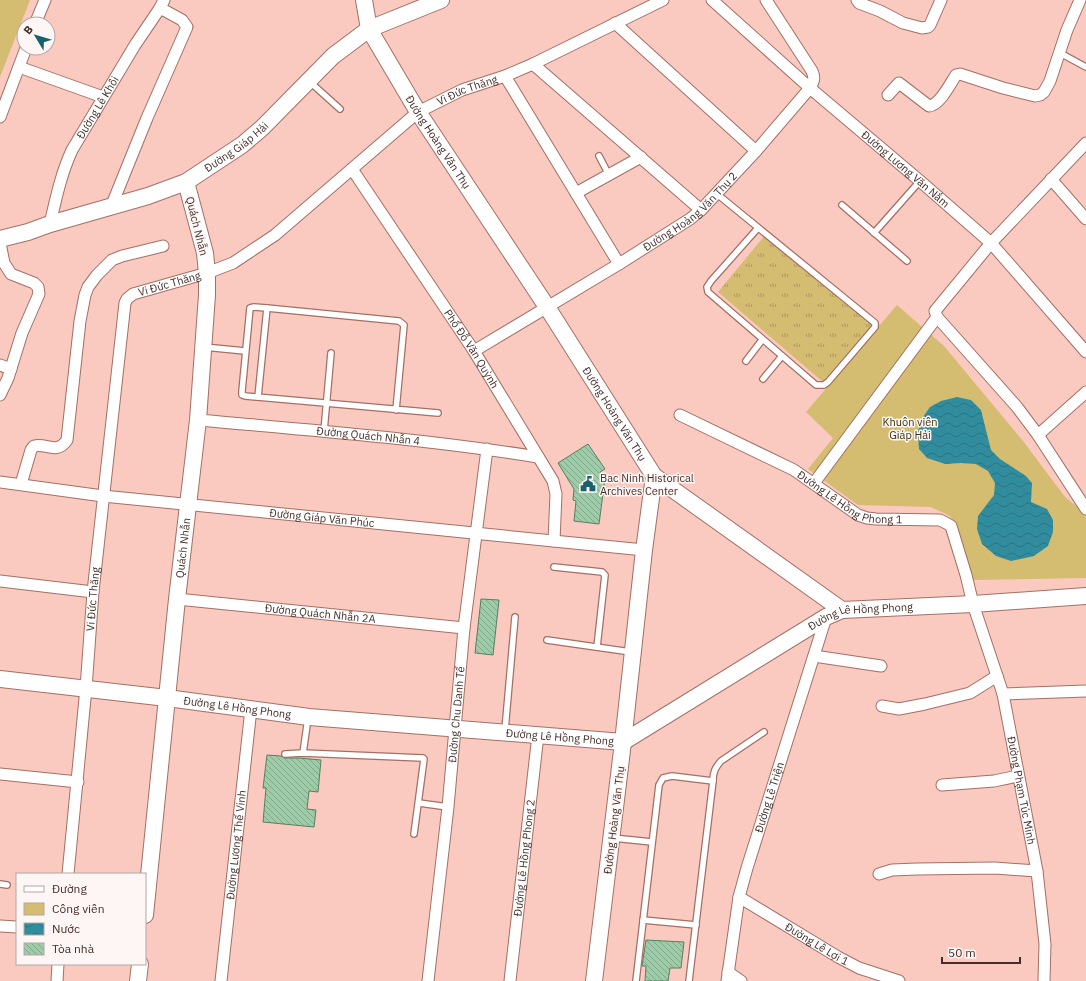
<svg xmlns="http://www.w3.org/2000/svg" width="1086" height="981" viewBox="0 0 1086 981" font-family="'IBM Plex Sans',sans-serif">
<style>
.grass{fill:url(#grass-tufts)}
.green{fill:#d4bc71}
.water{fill:url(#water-waves)}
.building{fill:url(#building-back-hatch);stroke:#548060}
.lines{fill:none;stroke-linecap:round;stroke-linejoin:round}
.lane-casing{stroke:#a46f64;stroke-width:8}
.street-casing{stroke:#a46f64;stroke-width:13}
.secondary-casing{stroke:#a46f64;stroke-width:18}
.lane{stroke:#fff;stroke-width:5.5}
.street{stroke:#fff;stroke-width:11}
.secondary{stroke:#fff;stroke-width:16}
.labels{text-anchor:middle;stroke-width:3;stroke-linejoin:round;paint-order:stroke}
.street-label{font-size:11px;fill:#442d28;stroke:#fdf6f5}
.park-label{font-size:11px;fill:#3d320c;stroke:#fdf6f5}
.poi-label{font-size:11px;fill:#442d28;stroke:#fdf6f5;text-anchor:start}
</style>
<defs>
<pattern id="grass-tufts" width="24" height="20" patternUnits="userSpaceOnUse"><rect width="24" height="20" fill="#d4bc71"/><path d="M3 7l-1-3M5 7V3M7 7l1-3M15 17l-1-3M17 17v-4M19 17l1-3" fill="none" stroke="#ae995d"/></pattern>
<pattern id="water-waves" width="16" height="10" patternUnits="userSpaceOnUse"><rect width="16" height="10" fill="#318d9e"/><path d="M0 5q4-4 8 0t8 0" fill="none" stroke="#2b7481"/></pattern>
<pattern id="building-back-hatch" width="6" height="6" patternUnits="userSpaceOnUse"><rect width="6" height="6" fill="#9dcca9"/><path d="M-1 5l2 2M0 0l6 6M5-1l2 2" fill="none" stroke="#82a68a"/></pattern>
</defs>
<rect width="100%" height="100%" fill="#facac0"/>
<!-- grass -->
<polygon class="grass" points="766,234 881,326 831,389 718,292"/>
<!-- green -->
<g class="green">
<polygon points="0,0 30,0 0,77"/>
<polygon points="897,305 944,346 1023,441 1065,497 1086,514 1086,578 973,580 960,535 950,516 931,507 858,505 808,469 833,438 806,412"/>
</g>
<!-- water -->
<polygon class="water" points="957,397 971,400 981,410 991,450 1000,459 1026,476 1032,483 1031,502 1047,509 1053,520 1053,532 1048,546 1034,556 1011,561 996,556 982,544 977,529 978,516 994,495 995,483 988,471 976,464 961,463 945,464 927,458 919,449 918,432 921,420 930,407 941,401"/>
<!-- building -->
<g class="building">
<polygon points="588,444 605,469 600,472 605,479 599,524 574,521 576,501 573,500 574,489 558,463"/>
<polygon points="481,599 499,600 493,655 475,653"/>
<polygon points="267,755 281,756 285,758 299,758 321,760 318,792 309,791 307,809 316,810 314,827 263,822 266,788 263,788"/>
<polygon points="646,940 684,942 681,968 670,968 668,981 645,981 646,966 642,966"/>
</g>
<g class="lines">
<defs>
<g id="lane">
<polyline points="1060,53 1086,67"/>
<polyline points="310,82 340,109"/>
<polyline points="599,156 609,175"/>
<polyline points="717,194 875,323 875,327 828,382 824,385 816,385 708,292 707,287 711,281 758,228"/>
<polyline points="842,205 907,261"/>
<polyline points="874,233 920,181"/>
<polyline points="204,347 245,351"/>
<polyline points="746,361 762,340"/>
<polyline points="763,379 782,356"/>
<polyline points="258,397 267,308"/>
<polyline points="396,410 404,325 399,321 267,308 254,307 250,308 242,391 242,395 245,396 438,413"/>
<polyline points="324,431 331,353"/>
<polyline points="554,567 602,572 605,575 597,647"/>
<polyline points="547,640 631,652"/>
<polyline points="505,730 515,617"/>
<polyline points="303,753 308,718"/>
<polyline points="285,754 303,753 423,758 424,759 414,834"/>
<path d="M713 781C713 772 715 768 721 761L764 732"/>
<polyline points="419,803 448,807"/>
<polyline points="613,838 652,842"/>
<polyline points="0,884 7,885"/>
<polyline points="643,920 696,925"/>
<polyline points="636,981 659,785 663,778 672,776 713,781 689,981"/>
</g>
<g id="street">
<path id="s1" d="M712 0 810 88 920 181 991 243 1086 352"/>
<polyline points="857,0 859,3 880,11 903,23 922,28 928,27 930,25 941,0"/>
<polyline points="615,23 756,151"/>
<polyline points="35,24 45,0"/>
<polyline points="533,64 701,210"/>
<polyline points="19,67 103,97"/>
<polyline points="505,76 619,264"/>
<path d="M888 95 899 83 929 106C940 105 950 84 956 75L960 74 1003 88 1035 96 1040 95 1044 92 1050 81 1067 30 1080 0"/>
<polyline points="0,117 26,48"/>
<polyline points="1086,143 991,243 935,311 937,317 1017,407 1038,435 1086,509"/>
<path id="s2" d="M352 169 474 351 553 481 556 494 554 541"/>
<polyline points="1051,179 1086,219"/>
<polyline points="576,193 641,157"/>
<polyline points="111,207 147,118 187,27 182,20 160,8"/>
<path id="s3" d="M50 224C56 198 61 174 72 150L135 45 160 8 164 0"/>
<polyline points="0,243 4,263 11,274 34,283 38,287 39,294 22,333 8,378 0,395"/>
<path id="s4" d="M474 351 619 264 690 219 701 210 756 151 810 88C814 81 815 78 812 71L766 0"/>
<polyline points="0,365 11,369"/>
<path id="s5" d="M680 415 794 470 858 515 867 518 876 519 940 520 946 523 951 526 966 575 973 604 1003 694 1037 871 1045 944 1044 981"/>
<path id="s6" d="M198 420C311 430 425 439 538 457"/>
<polyline points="1038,435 1086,392"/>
<path id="s7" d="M0 482 103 496 644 550"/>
<polyline points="814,483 937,317"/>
<path d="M21 484 31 450 34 446C47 443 57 455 67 440L80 321 85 295 88 287 97 275 112 260 122 256 163 246"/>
<polyline points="0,581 93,592"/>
<path id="s8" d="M177 599 464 628"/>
<polyline points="814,656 881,666"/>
<polyline points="1003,694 1086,691"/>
<polyline points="882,706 899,709 925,704 970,693 997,676"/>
<polyline points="0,774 78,782"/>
<polyline points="942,785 994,781 1018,776"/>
<path id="s9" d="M68 874 86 688 93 592 125 303 127 299 133 294 207 273 233 263 275 235 418 112 462 90 505 76 533 64 663 0"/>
<polyline points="879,874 892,870 917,869 995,868 1037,871"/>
<path id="s10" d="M739 897 838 957 859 968 899 981"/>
<polyline points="0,926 17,927"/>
<polyline points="728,972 741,981"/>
<polyline points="57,981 58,964"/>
<path id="s11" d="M221 981 251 709"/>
<path id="s12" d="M428 981 448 807 464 628 487 449"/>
<path id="s13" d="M510 981 538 735"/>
<path id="s14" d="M727 981 739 897 747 868 827 614"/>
</g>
<g id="secondary">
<path id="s15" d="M364 0 369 29 418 112 547 307 654 476 644 550 623 742 594 981"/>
<path id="s16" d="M0 239 28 232 50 224 148 196 186 182 242 145 262 128 333 56 369 29 441 0"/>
<polyline points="654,476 842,610"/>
<path id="s17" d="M0 679 167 698 309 717 623 742 826 617 842 610 973 604 1086 596"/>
<path id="s18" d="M145 915 177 599 198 420 207 295V273L205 253 186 182"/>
<polyline points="138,981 140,964"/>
</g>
</defs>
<!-- lane casing -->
<use href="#lane" class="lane-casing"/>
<!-- street casing -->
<use href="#street" class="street-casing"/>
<!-- secondary casing -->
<use href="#secondary" class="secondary-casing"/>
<!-- lane -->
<use href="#lane" class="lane"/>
<!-- street -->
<use href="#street" class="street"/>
<!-- secondary -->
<use href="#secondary" class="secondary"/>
</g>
<!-- icons -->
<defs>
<symbol id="civic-bare" viewBox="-9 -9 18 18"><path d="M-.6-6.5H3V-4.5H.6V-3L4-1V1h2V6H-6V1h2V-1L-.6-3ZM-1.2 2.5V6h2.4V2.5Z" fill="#17616e" stroke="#fdf6f5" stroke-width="2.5" paint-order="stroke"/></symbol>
</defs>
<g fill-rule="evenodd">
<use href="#civic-bare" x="577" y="473" width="22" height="22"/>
</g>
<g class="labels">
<!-- street labels -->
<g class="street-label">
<text dy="4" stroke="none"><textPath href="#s9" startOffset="984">Vi Đức Thăng</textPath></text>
<text dy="4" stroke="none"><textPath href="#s3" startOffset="127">Đường Lê Khôi</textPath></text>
<text dy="4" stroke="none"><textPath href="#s15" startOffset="162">Đường Hoàng Văn Thụ</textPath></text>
<text dy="4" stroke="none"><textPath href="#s16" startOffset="256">Đường Giáp Hải</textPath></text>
<text dy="4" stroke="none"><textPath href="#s1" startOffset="257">Đường Lương Văn Nắm</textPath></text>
<text dy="4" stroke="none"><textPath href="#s4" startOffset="258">Đường Hoàng Văn Thụ 2</textPath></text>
<text transform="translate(197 226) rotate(76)" y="4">Quách Nhẫn</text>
<text dy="4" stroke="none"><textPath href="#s9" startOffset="624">Vi Đức Thăng</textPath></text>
<text dy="4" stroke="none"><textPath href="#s2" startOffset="216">Phố Đỗ Văn Quỳnh</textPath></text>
<text dy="4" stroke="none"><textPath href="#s15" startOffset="486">Đường Hoàng Văn Thụ</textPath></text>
<text dy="4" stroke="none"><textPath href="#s6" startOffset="171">Đường Quách Nhẫn 4</textPath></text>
<text dy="4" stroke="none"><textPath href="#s5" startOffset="191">Đường Lê Hồng Phong 1</textPath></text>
<text dy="4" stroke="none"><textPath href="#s7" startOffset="324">Đường Giáp Văn Phúc</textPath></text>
<text dy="4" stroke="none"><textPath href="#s18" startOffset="369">Quách Nhẫn</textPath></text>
<text dy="4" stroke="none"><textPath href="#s9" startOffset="276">Vi Đức Thăng</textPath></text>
<text dy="4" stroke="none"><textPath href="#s8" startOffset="144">Đường Quách Nhẫn 2A</textPath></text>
<text dy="4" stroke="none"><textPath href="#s17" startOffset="899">Đường Lê Hồng Phong</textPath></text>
<text dy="4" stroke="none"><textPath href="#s17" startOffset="239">Đường Lê Hồng Phong</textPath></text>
<text dy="4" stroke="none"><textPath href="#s12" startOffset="268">Đường Chu Danh Tể</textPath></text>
<text dy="4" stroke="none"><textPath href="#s17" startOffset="563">Đường Lê Hồng Phong</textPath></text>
<text dy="4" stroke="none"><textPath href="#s5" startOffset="574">Đường Phạm Túc Minh</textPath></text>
<text dy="4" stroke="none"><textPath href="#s14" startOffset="189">Đường Lê Triện</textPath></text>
<text transform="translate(614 820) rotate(-83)" y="4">Đường Hoàng Văn Thụ</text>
<text dy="4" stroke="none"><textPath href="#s11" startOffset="137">Đường Lương Thế Vinh</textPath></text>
<text dy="4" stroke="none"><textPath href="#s13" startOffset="124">Đường Lê Hồng Phong 2</textPath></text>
<text dy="4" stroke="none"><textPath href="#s10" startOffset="91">Đường Lê Lợi 1</textPath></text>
</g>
<!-- park labels -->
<g class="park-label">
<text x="910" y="426">Khuôn viên<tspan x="910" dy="13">Giáp Hải</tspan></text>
</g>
<!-- poi labels -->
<g class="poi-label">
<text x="600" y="482">Bac Ninh Historical<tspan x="600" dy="13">Archives Center</tspan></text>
</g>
</g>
<!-- legend -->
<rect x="16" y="873" width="130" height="92" fill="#fdf6f5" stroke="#b3a6a3"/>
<rect x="24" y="886" width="20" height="6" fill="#ffffff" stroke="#b3a6a3"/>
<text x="52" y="893" font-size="12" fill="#442d28">Đường</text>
<rect x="24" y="903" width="20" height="12" fill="#d4bc71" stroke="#b3a6a3"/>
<text x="52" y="913" font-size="12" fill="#442d28">Công viên</text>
<rect x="24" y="923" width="20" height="12" fill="url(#water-waves)" stroke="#b3a6a3"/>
<text x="52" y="933" font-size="12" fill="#442d28">Nước</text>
<rect x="24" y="943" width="20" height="12" fill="url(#building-back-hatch)" stroke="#b3a6a3"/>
<text x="52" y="953" font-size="12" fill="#442d28">Tòa nhà</text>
<!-- north arrow -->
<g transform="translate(36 36) rotate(308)"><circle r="19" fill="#fdf6f5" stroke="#b3a6a3"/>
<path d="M0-3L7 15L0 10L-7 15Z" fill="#17616e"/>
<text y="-6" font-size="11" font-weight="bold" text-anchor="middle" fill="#442d28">B</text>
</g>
<!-- scale -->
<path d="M942 957v6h78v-6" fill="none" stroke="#442d28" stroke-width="2"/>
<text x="948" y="957" font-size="12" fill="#442d28" stroke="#fdf6f5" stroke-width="3" paint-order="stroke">50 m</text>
</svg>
